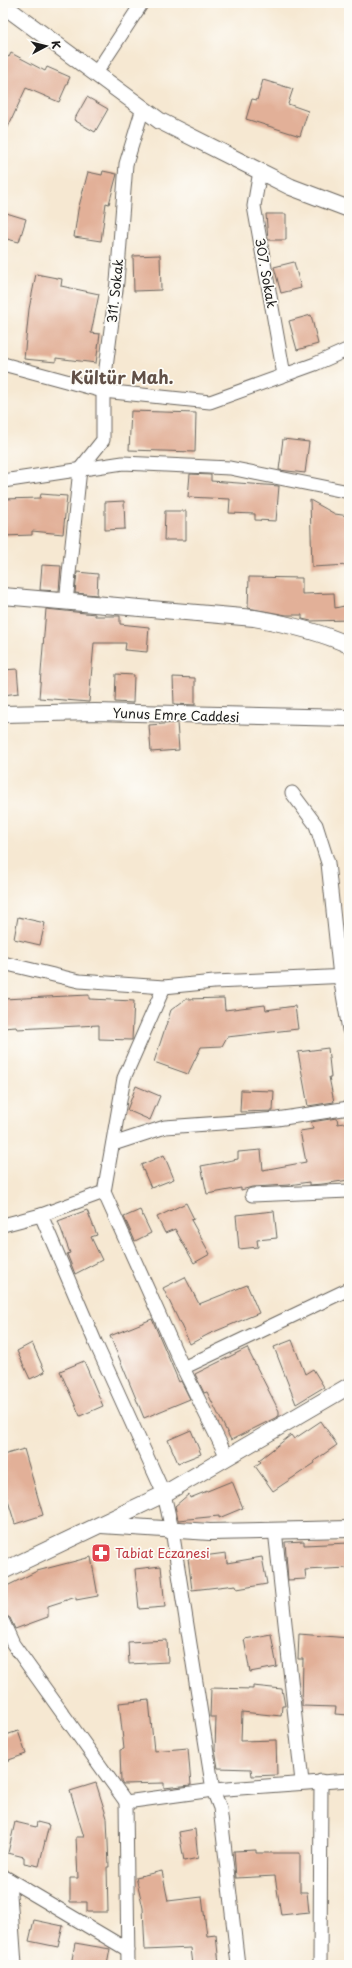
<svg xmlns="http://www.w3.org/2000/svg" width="352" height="1968" viewBox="0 0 352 1968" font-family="'Playpen Sans',sans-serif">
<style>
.building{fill:#e2b098}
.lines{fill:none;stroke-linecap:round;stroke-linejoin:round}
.minor-casing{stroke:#68635c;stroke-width:15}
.tertiary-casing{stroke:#68635c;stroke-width:18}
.minor{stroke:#fff;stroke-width:13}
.tertiary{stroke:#fff;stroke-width:16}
.labels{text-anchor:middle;stroke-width:3.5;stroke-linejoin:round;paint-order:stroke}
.street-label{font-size:13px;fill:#1c1c1c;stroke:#fdfcf7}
.health-label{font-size:13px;fill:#be3a42;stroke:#fdfcf7;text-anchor:start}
.district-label{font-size:17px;font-weight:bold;fill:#615047;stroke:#fdfcf7}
</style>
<rect width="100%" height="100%" fill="#fdfcf7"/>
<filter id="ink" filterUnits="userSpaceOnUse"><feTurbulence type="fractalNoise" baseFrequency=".025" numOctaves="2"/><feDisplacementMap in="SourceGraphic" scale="8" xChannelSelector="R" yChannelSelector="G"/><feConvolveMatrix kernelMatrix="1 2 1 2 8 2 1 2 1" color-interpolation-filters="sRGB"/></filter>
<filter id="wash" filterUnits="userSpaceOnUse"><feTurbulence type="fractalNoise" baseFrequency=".012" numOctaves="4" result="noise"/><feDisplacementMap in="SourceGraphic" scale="16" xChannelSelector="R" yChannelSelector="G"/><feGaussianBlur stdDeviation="0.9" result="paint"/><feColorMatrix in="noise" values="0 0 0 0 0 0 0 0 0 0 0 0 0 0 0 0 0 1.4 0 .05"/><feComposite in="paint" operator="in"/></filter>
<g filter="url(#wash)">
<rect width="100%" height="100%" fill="#f6e8d2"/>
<g id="blocks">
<!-- building -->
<g class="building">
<polygon points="11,53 45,71 47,67 70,77 59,102 26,88 3,138 3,54 9,57"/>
<polygon points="263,80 293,89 288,104 308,111 300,136 246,119 252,99 257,100"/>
<polygon points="87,97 108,109 95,132 74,120"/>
<polygon points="103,171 117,174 109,204 106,203 101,241 74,237 78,210 88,172 102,175"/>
<polygon points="3,212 26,219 19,242 3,238"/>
<polygon points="266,214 286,214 286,240 268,240"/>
<polygon points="160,255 161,290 134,291 133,256"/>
<polygon points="294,262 301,288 281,293 274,267"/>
<polygon points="36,274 62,279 61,286 99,294 91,333 100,334 96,363 56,358 56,362 24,359 29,309"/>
<polygon points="311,315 318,344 297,350 289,321"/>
<polygon points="131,411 196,413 195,452 129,450"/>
<polygon points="283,439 309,442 305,473 279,470"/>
<polygon points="190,474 211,475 211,481 279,486 276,521 255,520 255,514 229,513 230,499 188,497"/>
<polygon points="41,494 67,496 63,534 32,531 32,535 3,536 3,499 40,498"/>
<polygon points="310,500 335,514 349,516 349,565 312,567"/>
<polygon points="124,501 125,529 105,530 105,502"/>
<polygon points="165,511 186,511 186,540 164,540"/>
<polygon points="42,565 61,566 59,591 40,590"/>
<polygon points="77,572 98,574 97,595 75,593"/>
<polygon points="249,577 302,578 302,594 334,593 335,608 349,605 349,620 311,621 302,619 302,615 286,615 248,608"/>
<polygon points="46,609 95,614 95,616 120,616 120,624 149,627 147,652 125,650 126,643 94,643 89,702 39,698"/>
<polygon points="17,669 19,693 3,695 3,670"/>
<polygon points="116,674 134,675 133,703 115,702"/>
<polygon points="173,677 195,678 195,705 174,704"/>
<polygon points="177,723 179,750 151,752 149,725"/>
<polygon points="18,917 45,923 40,945 14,939"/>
<polygon points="89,995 89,999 134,1001 132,1040 99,1039 99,1025 17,1029 16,1027 3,1028 3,999"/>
<polygon points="224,998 225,1010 265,1005 266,1010 295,1006 298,1029 227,1037 222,1046 201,1047 188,1074 154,1062 171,1010 186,999"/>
<polygon points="328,1048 331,1077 329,1077 334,1102 308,1106 298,1052"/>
<polygon points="136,1086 160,1096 150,1120 127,1110"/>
<polygon points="241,1090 274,1091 273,1111 240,1112"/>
<polygon points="337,1118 338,1124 349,1122 349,1180 323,1184 309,1185 309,1182 289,1185 252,1187 241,1190 241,1188 207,1194 201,1166 238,1159 238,1152 261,1150 263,1170 306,1162 300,1131 313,1129 311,1122"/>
<polygon points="164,1155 174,1179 151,1188 141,1165"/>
<polygon points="186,1203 194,1219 191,1220 210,1254 194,1263 175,1229 165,1233 157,1217"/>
<polygon points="87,1210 97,1235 91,1237 102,1260 75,1274 67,1254 70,1253 58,1221"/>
<polygon points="140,1210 151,1233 135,1241 124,1217"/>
<polygon points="274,1211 277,1238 257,1240 258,1247 239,1249 236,1215"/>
<polygon points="185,1277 199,1304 247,1285 259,1313 209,1334 190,1344 163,1288"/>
<polygon points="152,1319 179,1382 181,1381 190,1399 144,1418 110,1336"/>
<polygon points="292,1340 305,1374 313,1369 324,1387 296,1404 274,1347"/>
<polygon points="32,1343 45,1372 30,1379 17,1351"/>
<polygon points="247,1348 279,1411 279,1416 231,1440 207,1392 204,1393 195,1374"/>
<polygon points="84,1361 103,1406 80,1416 60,1371"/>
<polygon points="321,1421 337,1445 314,1461 315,1463 273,1491 255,1466 261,1462 259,1460 291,1435 294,1439"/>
<polygon points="191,1430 201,1454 178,1463 168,1440"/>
<polygon points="24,1449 43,1515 15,1524 3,1484 3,1455"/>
<polygon points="232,1481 243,1508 219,1518 219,1516 178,1520 175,1506 189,1494 190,1498"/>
<polygon points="304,1541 304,1545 349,1543 349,1568 305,1570 306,1579 288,1580 285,1542"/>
<polygon points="226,1553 227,1563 262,1557 267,1584 237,1589 236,1585 192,1590 188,1558"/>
<polygon points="91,1557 98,1596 76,1600 76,1597 48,1606 48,1617 15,1629 10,1618 3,1614 3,1588 37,1571"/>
<polygon points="161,1566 165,1607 139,1609 135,1569"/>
<polygon points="271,1634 277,1667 250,1672 244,1639"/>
<polygon points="299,1634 349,1638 349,1715 335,1714 336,1707 302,1706 303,1659 298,1659"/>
<polygon points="167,1640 168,1662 129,1664 128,1642"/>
<polygon points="253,1686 282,1689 285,1706 282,1706 281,1716 242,1712 241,1741 276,1740 277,1775 252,1776 251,1769 218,1768 215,1750 216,1717 210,1717 211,1688 253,1689"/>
<polygon points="149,1700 154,1751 188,1748 191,1785 164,1788 164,1783 123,1784 121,1781 120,1750 124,1749 119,1703"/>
<polygon points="18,1731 26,1754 3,1762 3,1736"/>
<polygon points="96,1783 107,1818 109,1867 107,1867 108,1912 87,1912 87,1902 70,1902 70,1878 78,1878 76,1837 84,1837 70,1791"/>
<polygon points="15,1822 36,1827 37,1822 49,1825 39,1866 24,1863 24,1857 8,1853"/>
<polygon points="195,1829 198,1858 184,1861 179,1832"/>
<polygon points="256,1850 256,1853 300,1853 300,1892 307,1892 309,1912 281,1915 275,1876 236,1878 234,1851"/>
<polygon points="162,1871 168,1901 202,1897 207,1936 216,1935 219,1964 193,1965 191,1948 145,1950 143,1908 136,1877"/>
<polygon points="34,1920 63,1926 58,1947 29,1941"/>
<polygon points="75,1943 110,1949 107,1965 71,1965"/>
</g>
</g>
</g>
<g filter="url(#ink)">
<use href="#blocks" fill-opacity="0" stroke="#68635c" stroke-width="1"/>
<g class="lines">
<defs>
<g id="minor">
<polyline points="96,73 142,3"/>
<polyline points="260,171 254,206 284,375"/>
<polyline points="3,364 103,391 210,402 315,364 349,349"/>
<polyline points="3,481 123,463 230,468 349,492"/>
<polyline points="66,602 80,469 103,440 103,391 117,282 126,164 143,108"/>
<polyline points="292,793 316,825 328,863 340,977 349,1030"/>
<polyline points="3,963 79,981 164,987 214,982 349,976"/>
<polyline points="164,987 124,1078 104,1192 183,1368 227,1457"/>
<polyline points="113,1144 165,1127 277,1119 349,1108"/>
<polyline points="252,1195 349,1191"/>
<polyline points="41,1215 96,1344 164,1494 172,1530 213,1790 220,1808 238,1965"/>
<polyline points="3,1225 41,1215 104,1192"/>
<polyline points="183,1368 349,1289"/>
<polyline points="275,1530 302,1782"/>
<polyline points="3,1622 13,1644 126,1802 213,1790 349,1780"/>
<polyline points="126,1802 128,1965"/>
<polyline points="3,1876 128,1950"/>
<polyline points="9,1880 15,1965"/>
<polyline points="320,1965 321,1781"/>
</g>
<g id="tertiary">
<polyline points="3,5 160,121 291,187 349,209"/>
<path d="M3 596 254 618C288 624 318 631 349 645"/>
<polyline points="3,714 95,712 349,718"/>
<polyline points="101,1525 210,1532 349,1529"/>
<polyline points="3,1571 164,1494 349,1386"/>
</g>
</defs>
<!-- minor casing -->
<use href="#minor" class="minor-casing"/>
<!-- tertiary casing -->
<use href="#tertiary" class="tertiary-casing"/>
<!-- minor -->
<use href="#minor" class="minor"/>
<!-- tertiary -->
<use href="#tertiary" class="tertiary"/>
</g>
</g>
<!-- icons -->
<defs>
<symbol id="pharmacy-square" viewBox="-11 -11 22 22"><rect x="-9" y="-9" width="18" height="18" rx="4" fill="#e0444e" stroke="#fdfcf7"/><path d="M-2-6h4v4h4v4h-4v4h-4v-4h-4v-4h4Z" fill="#fff"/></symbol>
</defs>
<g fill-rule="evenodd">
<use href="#pharmacy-square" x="90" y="1542" width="22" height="22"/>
</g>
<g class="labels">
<!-- street labels -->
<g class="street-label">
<text transform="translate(266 273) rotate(80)" y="5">307. Sokak</text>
<text transform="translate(115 291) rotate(-84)" y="5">311. Sokak</text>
<text transform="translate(176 715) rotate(2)" y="5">Yunus Emre Caddesi</text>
</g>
<!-- health labels -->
<g class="health-label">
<text x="115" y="1558">Tabiat Eczanesi</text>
</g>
<!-- district labels -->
<g class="district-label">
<text x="122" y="384">Kültür Mah.</text>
</g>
</g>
<!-- margin -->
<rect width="352" height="1968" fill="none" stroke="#fdfcf7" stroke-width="16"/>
<!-- north arrow -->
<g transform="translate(46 46) rotate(83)" stroke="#fdfcf7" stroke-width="3" paint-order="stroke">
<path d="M0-3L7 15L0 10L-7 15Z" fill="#1c1c1c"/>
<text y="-6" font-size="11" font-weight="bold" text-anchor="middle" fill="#1c1c1c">K</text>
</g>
</svg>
